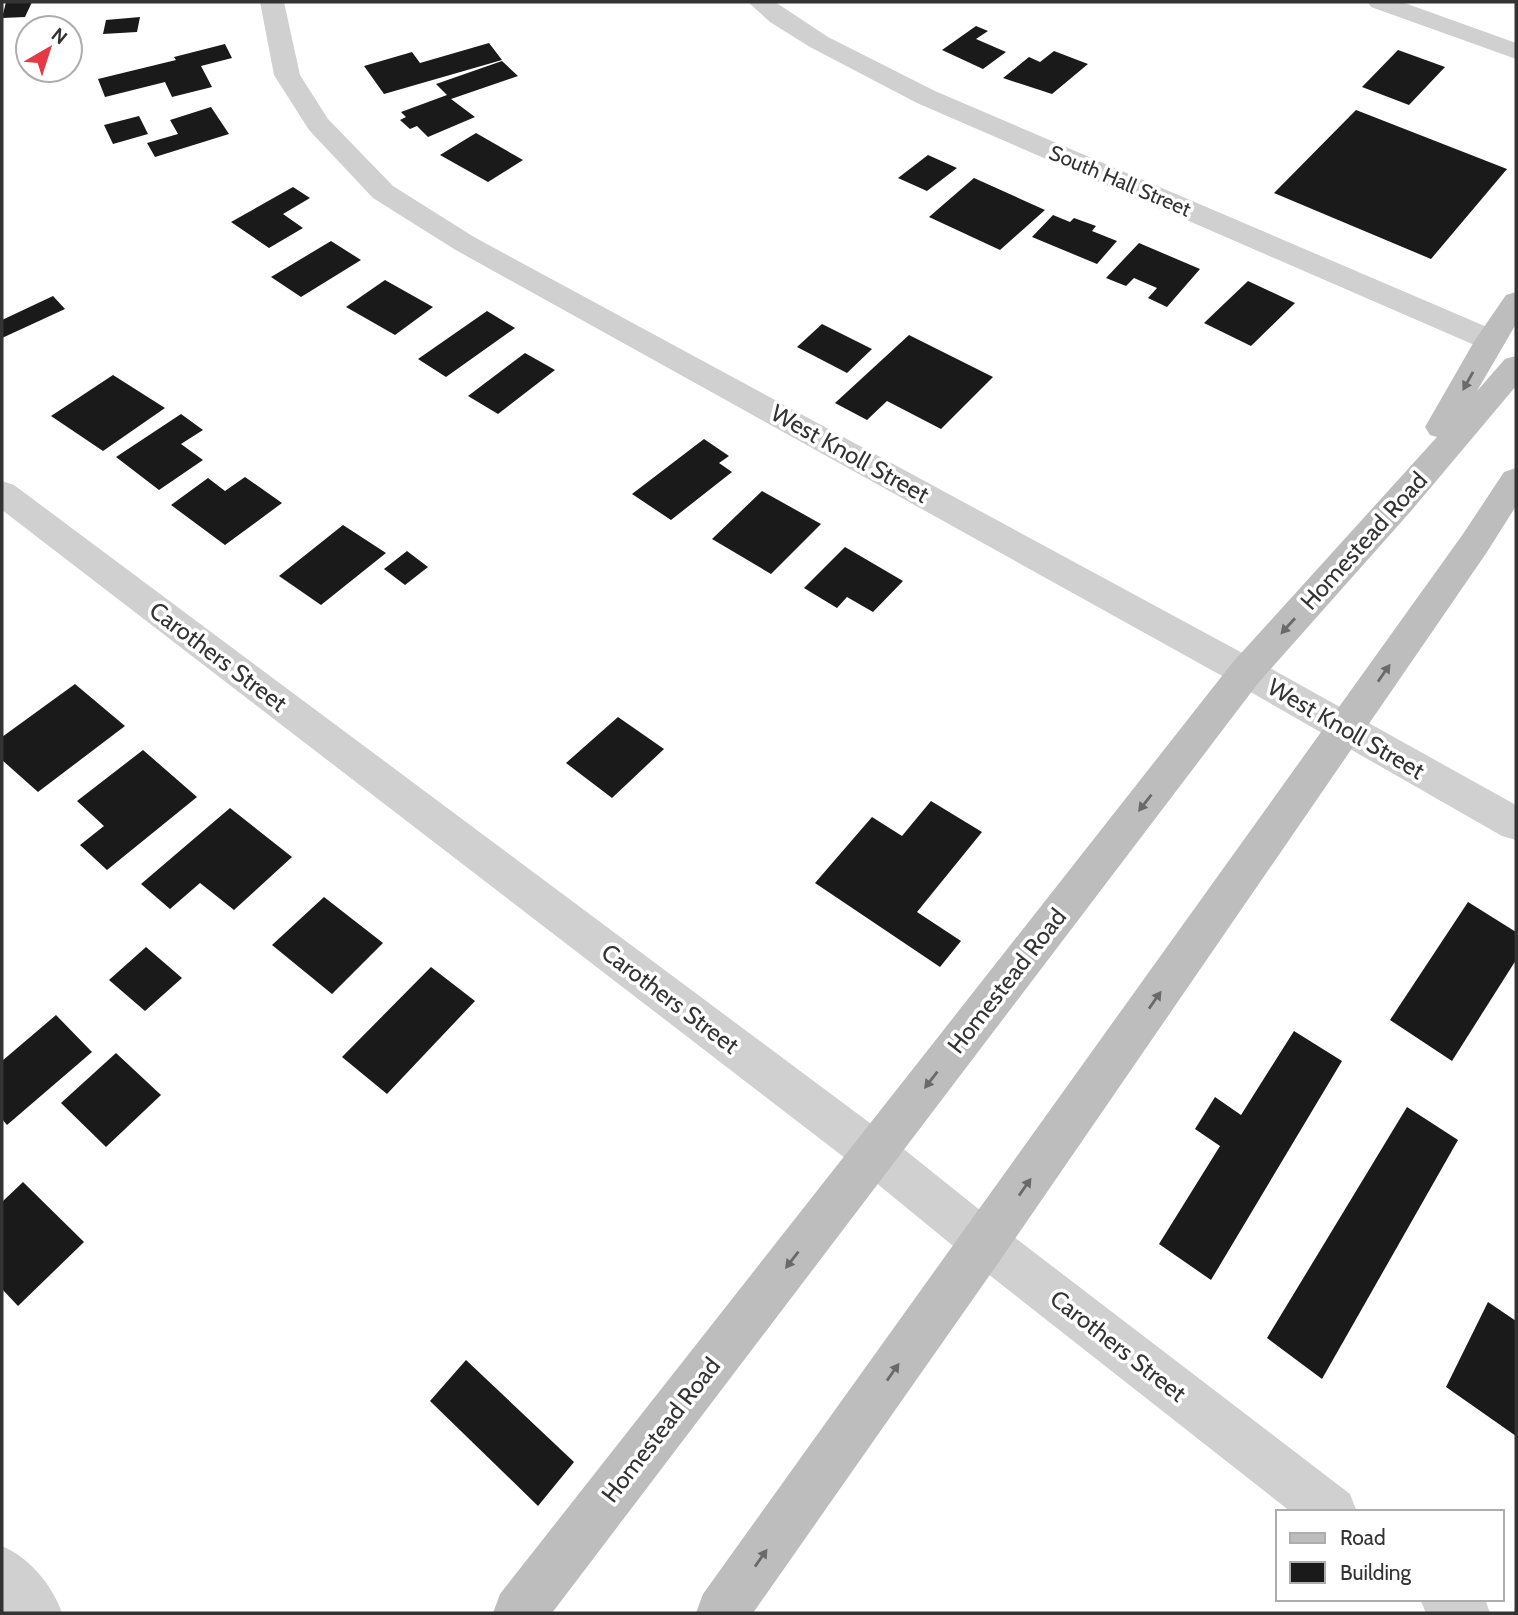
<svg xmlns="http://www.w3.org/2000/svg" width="1518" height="1615" viewBox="0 0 1518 1615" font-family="Cabin,sans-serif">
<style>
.building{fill:#1a1a1a}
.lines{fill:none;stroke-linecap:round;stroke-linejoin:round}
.minor{fill:#d0d0d0;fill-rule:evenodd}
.secondary{fill:#bdbdbd;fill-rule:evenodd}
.oneway{fill:#6a6a6a}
.labels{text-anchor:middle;stroke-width:7;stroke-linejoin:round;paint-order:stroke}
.far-street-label{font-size:21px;fill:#333;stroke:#fff}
.street-label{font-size:24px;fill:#333;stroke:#fff}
</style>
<rect width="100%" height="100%" fill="#fff"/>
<!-- building -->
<g class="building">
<polygon points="6,2 32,2 25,17 2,18"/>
<polygon points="140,17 137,32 103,34 106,20"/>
<polygon points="976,26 988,31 976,39 1006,52 983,69 942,50"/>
<polygon points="489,43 502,60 384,94 364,66 412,52 420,63"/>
<polygon points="225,44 232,58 201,66 212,87 172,97 165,82 105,97 98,79 176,60 174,57"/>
<polygon points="1398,50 1445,67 1409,105 1362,87"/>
<polygon points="1054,51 1088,64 1052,94 1003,78 1029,57 1040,62"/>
<polygon points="502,61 518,76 451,99 475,117 428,137 417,126 410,129 400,120 406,117 401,112 447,95 436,84"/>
<polygon points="211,107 229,134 155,157 147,143 178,134 170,120"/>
<polygon points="1356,110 1507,169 1431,259 1274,193"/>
<polygon points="139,116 148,134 113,144 104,125"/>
<polygon points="476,133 523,160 488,182 440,155"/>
<polygon points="928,155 957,168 927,191 898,178"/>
<polygon points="974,178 1045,210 1000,250 929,217"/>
<polygon points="293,187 310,198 283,214 303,228 269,248 231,222"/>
<polygon points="1053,215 1070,222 1074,218 1096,226 1092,231 1117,241 1097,264 1032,237"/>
<polygon points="331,241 361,260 301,297 271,277"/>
<polygon points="1139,243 1200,269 1167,307 1148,298 1157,288 1134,278 1126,286 1106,278"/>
<polygon points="385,280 433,307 395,335 346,307"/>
<polygon points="1248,281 1295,303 1251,346 1204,323"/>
<polygon points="53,296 65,309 2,338 2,320"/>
<polygon points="487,311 515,328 446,377 418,359"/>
<polygon points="822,324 872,349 847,373 797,347"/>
<polygon points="909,335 993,377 941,429 887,401 867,420 835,403"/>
<polygon points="525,353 555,370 498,414 468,396"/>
<polygon points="113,375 165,408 103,451 51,416"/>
<polygon points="181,414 203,430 181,444 203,460 159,490 116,457"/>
<polygon points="704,439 729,456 719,463 732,472 671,520 632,494"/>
<polygon points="245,477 282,503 225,545 171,505 208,478 225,491"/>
<polygon points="762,491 821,524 771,574 712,539"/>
<polygon points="343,525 386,553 321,605 279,576"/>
<polygon points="845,547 903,581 873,612 847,597 837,608 804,588"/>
<polygon points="407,551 428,567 405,585 384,569"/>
<polygon points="75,684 125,726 38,792 2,760 2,737"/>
<polygon points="618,717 664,749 612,798 566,763"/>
<polygon points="143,750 197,797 107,870 80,845 104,826 77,801"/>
<polygon points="931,801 982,832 917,912 961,941 940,967 815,883 872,817 902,836"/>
<polygon points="230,808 292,857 234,910 200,883 170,909 141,884"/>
<polygon points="324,897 383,943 332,994 272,945"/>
<polygon points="1468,902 1516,932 1516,960 1452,1061 1390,1020"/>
<polygon points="146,947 182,978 145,1011 109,980"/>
<polygon points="431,967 475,1001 387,1094 342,1057"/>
<polygon points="56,1015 92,1052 7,1125 2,1119 2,1061"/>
<polygon points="1294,1031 1342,1061 1211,1280 1159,1244 1220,1146 1195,1129 1215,1097 1241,1115"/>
<polygon points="116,1053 161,1095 106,1147 61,1103"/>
<polygon points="1407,1107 1458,1140 1322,1379 1267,1338"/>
<polygon points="23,1182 84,1242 18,1306 2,1289 2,1202"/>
<polygon points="1488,1302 1516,1321 1516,1436 1446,1387"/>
<polygon points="466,1360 574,1462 538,1506 430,1401"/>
</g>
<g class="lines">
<!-- minor -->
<g class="minor">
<polygon points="260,2 284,2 300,75 328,119 393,186 474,237 1259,662 1516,805 1516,840 1502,836 1233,682 454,249 373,198 309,130 274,75"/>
<polygon points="748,2 775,2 828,37 935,91 1501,333 1505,340 1501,347 1490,350 1479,347 917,103 810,47 770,22"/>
<polygon points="1368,2 1402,2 1516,43 1516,59 1371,7"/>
<polygon points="2,481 14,485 890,1138 1001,1227 1350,1494 1357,1512 1291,1512 969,1259 858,1168 2,510"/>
<path d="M2 1546C30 1558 52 1585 62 1613H2Z"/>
<polygon points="1420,1599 1485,1599 1490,1613 1426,1613"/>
</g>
<!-- secondary -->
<g class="secondary">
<polygon points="1516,292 1516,324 1477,391 1505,359 1516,356 1516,386 1411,511 1259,682 552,1613 493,1613 500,1594 1233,662 1437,437 1430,435 1425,427 1475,340 1506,295"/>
<polygon points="1516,468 1516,506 1487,552 1001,1259 753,1613 696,1613 703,1594 1463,534 1504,472"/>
</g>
</g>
<!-- one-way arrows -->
<defs><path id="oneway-solid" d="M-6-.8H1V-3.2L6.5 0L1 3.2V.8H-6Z" transform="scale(1.75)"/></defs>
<g class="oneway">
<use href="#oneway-solid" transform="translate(1468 381) rotate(119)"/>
<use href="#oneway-solid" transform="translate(1288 626) rotate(132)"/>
<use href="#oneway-solid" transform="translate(1384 673) rotate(-55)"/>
<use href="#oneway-solid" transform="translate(1145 803) rotate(128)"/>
<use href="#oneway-solid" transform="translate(1155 1000) rotate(-55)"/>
<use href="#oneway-solid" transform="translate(931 1080) rotate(128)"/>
<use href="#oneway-solid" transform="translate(1025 1187) rotate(-55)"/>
<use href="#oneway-solid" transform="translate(792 1260) rotate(128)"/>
<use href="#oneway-solid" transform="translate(893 1372) rotate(-55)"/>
<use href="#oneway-solid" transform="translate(761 1558) rotate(-55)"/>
</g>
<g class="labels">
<!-- far-street labels -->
<g class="far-street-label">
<text transform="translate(1120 181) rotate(23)" y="7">South Hall Street</text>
</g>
<!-- street labels -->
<g class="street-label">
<text transform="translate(850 454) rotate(29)" y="8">West Knoll Street</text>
<text transform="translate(1364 541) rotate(-48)" y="8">Homestead Road</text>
<text transform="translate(218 657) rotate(37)" y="8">Carothers Street</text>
<text transform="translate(1346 729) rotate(30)" y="8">West Knoll Street</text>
<text transform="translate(1007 981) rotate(-52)" y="8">Homestead Road</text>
<text transform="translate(670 999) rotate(37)" y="8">Carothers Street</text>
<text transform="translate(1118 1346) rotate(38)" y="8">Carothers Street</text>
<text transform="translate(661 1430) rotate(-52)" y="8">Homestead Road</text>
</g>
</g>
<!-- border -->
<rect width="1518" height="1615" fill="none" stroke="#333333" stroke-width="7"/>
<!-- legend -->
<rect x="1276" y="1510" width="228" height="91" fill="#ffffff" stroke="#adadad" stroke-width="2"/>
<rect x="1290" y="1533" width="35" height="10" fill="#bdbdbd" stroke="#adadad" stroke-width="2"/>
<text x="1340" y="1545" font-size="21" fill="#333333">Road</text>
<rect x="1290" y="1562" width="35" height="21" fill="#1a1a1a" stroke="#adadad" stroke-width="2"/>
<text x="1340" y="1580" font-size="21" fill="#333333">Building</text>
<!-- north arrow -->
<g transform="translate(49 49) rotate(39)"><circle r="33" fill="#ffffff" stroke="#adadad" stroke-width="2"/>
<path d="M0-5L12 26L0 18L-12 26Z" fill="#e63946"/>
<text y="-10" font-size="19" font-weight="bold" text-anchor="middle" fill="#333333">N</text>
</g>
</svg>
